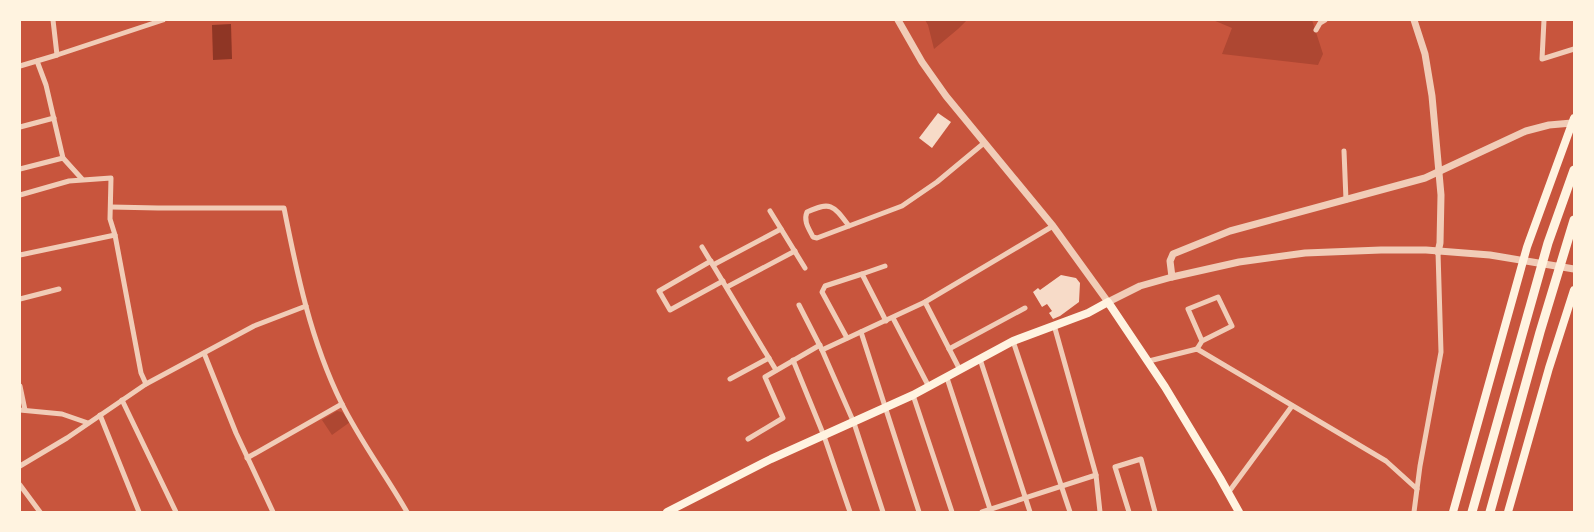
<svg xmlns="http://www.w3.org/2000/svg" width="1594" height="532" viewBox="0 0 1594 532" font-family="Ubuntu,sans-serif">
<style>
.green{fill:#ae4732}
.water{fill:#8f3625}
.building{fill:#f7dbc8}
.lines{fill:none;stroke-linecap:round;stroke-linejoin:round}
.minor{stroke:#f1ccb7;stroke-width:5}
.tertiary{stroke:#f1ccb7;stroke-width:7}
.trunk{stroke:#fff3e0;stroke-width:8}
.motorway{stroke:#fff3e0;stroke-width:9}
</style>
<rect width="100%" height="100%" fill="#c8553d"/>
<!-- green -->
<g class="green">
<polygon points="925,20 967,20 958,29 934,49 928,25"/>
<polygon points="1213,20 1312,20 1323,54 1318,65 1222,54 1232,28"/>
<polygon points="337,411 342,412 350,422 332,435 322,420"/>
</g>
<!-- water -->
<polygon class="water" points="231,24 232,59 213,60 212,25"/>
<!-- building -->
<g class="building">
<polygon points="938,113 951,122 932,148 919,138"/>
<polygon points="1061,275 1076,278 1080,283 1079,302 1060,316 1053,319 1049,313 1052,311 1047,304 1042,307 1033,292 1038,288 1040,290"/>
</g>
<g class="lines">
<!-- minor -->
<g class="minor">
<polyline points="53,20 57,55"/>
<polyline points="1544,20 1542,59 1574,49"/>
<polyline points="1316,30 1320,23 1325,20"/>
<polyline points="37,61 46,85 63,158 82,179"/>
<polyline points="20,66 57,55 163,20"/>
<polyline points="20,127 54,118"/>
<polyline points="1344,151 1346,200"/>
<polyline points="20,169 63,158"/>
<polyline points="20,195 69,181 111,178 110,219 115,235 141,373 146,384"/>
<path d="M111 207 158 208H284C297 274 311 341 341 402 360 441 386 475 407 512"/>
<polyline points="770,211 805,268"/>
<path d="M849 226C833 205 831 201 807 212 803 221 809 229 813 237L817 238 902 206 937 182 984 143"/>
<polyline points="702,247 776,370"/>
<polyline points="20,255 115,235"/>
<polyline points="711,261 659,291 670,310 723,281"/>
<polyline points="713,265 781,229"/>
<polyline points="862,274 885,266"/>
<polyline points="727,287 795,251"/>
<polyline points="20,299 59,289"/>
<polyline points="925,302 960,370"/>
<polyline points="799,305 822,350 854,423 883,512"/>
<polyline points="893,318 929,387"/>
<polyline points="1054,325 1096,475 1100,512"/>
<polyline points="861,332 919,512"/>
<polyline points="847,338 822,292 825,286 862,274 886,321"/>
<polyline points="1013,341 1070,512"/>
<polyline points="949,349 1025,308"/>
<polyline points="1197,349 1202,341 1232,326 1218,297 1188,309 1202,341"/>
<polyline points="822,350 925,302 1053,226"/>
<polyline points="204,353 236,433 273,512"/>
<polyline points="980,359 1030,512"/>
<polyline points="793,360 824,436 850,512"/>
<polyline points="1149,361 1197,349 1386,461 1417,489"/>
<polyline points="947,378 991,512"/>
<polyline points="730,379 769,358"/>
<polyline points="20,386 25,410"/>
<polyline points="913,395 952,512"/>
<polyline points="122,400 176,512"/>
<polyline points="20,410 62,414 88,423"/>
<polyline points="100,415 139,512"/>
<polyline points="748,439 783,418 765,377 820,345"/>
<polyline points="247,458 342,404"/>
<polyline points="20,466 67,438 146,384 254,326 306,306"/>
<polyline points="20,485 40,512"/>
<polyline points="1228,493 1292,406"/>
<polyline points="982,512 1096,475"/>
<polyline points="1129,512 1115,467 1141,459 1155,512"/>
<polyline points="1414,512 1420,466 1441,352 1438,252"/>
</g>
<!-- tertiary -->
<g class="tertiary">
<polyline points="898,20 922,62 946,96 1053,226 1108,302 1140,286 1172,277 1239,262 1305,253 1381,250 1426,250 1490,255 1574,269"/>
<polyline points="1414,20 1425,54 1432,96 1441,195 1440,243 1438,252"/>
<polyline points="1172,277 1170,261 1173,254 1230,231 1425,178 1526,131 1549,125 1572,123"/>
</g>
<!-- trunk -->
<g class="trunk">
<polyline points="667,512 771,459 913,395 1013,341 1088,313 1108,302 1165,387 1220,478 1239,512"/>
<polyline points="1453,512 1527,247 1574,118"/>
<polyline points="1508,512 1549,368 1574,290"/>
</g>
<!-- motorway -->
<g class="motorway">
<polyline points="1472,512 1548,243 1574,170"/>
<polyline points="1490,512 1540,332 1574,220"/>
</g>
</g>
<!-- border -->
<rect width="1594" height="532" fill="none" stroke="#fff3e0" stroke-width="42"/>
</svg>
